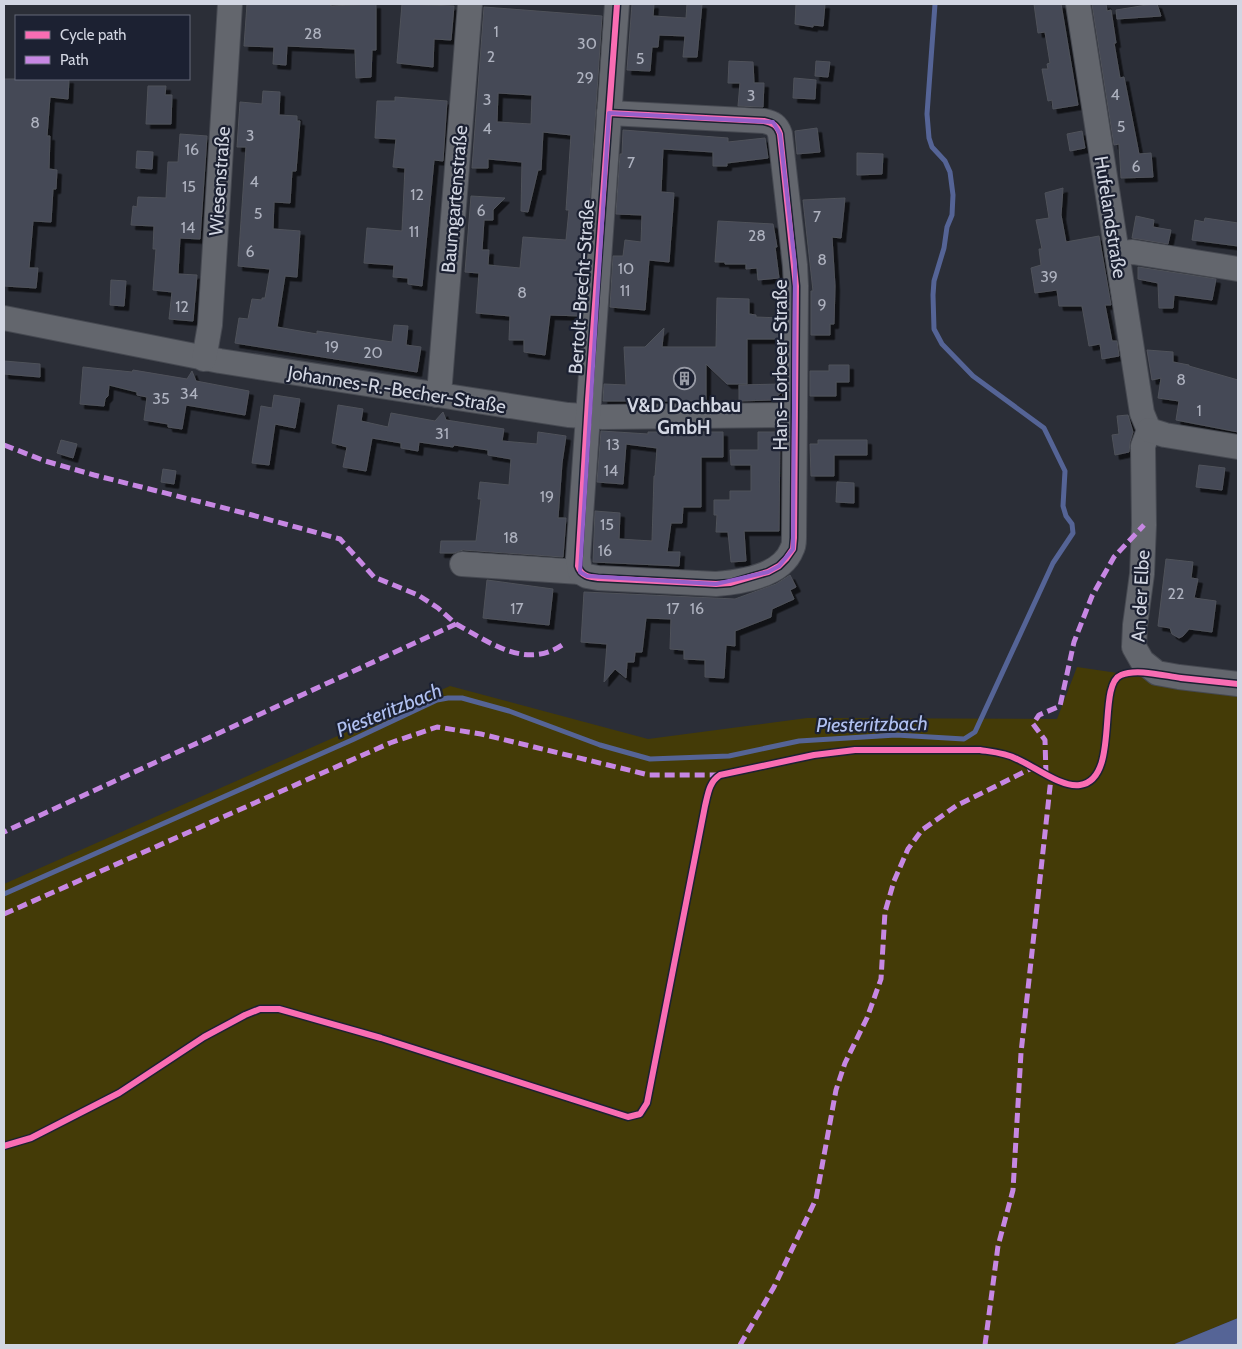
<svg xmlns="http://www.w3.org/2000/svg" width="1242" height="1349" viewBox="0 0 1242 1349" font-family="Cabin,sans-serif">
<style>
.green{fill:#443b07}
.water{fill:#556496}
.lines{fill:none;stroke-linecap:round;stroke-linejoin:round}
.stream{stroke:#556496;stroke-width:5}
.building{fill:#444856;stroke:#4f525a;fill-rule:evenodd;filter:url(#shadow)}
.minor-casing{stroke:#464951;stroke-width:26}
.minor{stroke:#63666d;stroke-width:24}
.quiet{stroke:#c787e3;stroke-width:5;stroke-dasharray:10 5;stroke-linecap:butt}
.cycleway-casing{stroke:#1c2132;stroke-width:9}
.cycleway{stroke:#f96db3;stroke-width:6}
.marked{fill:none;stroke:#955fca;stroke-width:4;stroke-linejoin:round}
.labels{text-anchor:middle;stroke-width:4.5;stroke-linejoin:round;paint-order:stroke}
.number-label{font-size:16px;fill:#aeb2bf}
.street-label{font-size:19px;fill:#d2d6e2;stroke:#1c2132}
.poi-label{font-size:19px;font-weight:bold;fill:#d2d6e2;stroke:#1c2132}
.water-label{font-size:20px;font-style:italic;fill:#b0c0f0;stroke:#1c2132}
</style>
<defs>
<filter id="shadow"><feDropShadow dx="4.5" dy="4.5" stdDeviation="0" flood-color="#0009"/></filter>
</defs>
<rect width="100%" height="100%" fill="#2b2e37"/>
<!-- green -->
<polygon class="green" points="1077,667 1158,679 1238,686 1238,1318 1172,1345 4,1345 4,884 450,686 648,739 807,718 1057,719"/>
<!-- water -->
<polygon class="water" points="1238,1318 1238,1345 1172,1345"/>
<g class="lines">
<!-- stream -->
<polyline class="stream" points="4,894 352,740 437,700 448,698 462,698 509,711 600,745 650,759 729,756 799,741 896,735 964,739 975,732 1053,563 1073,533 1072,524 1066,516 1063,506 1065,471 1044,428 973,376 942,344 934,329 933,295 934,281 944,248 947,227 952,215 953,195 950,172 945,161 932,147 929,138 927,114 935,4"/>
</g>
<!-- building -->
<g class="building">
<polygon points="247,4 331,4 331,6 376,4 376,50 372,50 371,77 356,78 355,49 287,46 286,65 273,64 274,47 244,46"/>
<polygon points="402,4 454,6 451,40 434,39 433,67 397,63"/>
<polygon points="632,4 654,4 653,16 686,18 687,4 702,4 697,57 683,57 685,36 659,35 658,47 652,47 650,71 627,70"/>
<polygon points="796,4 825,4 823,26 813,25 813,27 795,24"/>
<polygon points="1034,4 1061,4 1078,105 1053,109 1052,100 1048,101 1042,69 1048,69 1047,64 1050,63 1045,32 1038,33"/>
<polygon points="1092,4 1106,4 1107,11 1111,10 1116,43 1114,43 1120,78 1124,77 1139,154 1151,153 1153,177 1121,178 1119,144 1114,145"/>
<polygon points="1153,4 1157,4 1161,16 1117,19 1116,10"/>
<path d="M484 7 602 16 589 212H584L582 241 586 242 581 316 550 315 545 355 524 352V340H509L510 316 476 313 479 273 465 272 471 196 505 198 493 210V220H484L482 250H489L488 265 520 268 523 237 566 240 569 210H566L571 135 543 132 541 170H538L528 212 521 211 522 162 488 159V168H472ZM498 93 532 95 531 124 497 122Z"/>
<polygon points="729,61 753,62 754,83 764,83 763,107 738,106 740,83 728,83"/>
<polygon points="816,61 830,62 828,77 815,76"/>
<polygon points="794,78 816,80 815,99 793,98"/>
<polygon points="4,79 69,79 68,99 50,97 47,136 50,136 49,169 57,170 56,189 53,189 51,222 33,221 29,268 38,268 36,288 4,286"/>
<polygon points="148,86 166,86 165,95 172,95 171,124 146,124"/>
<polygon points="263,91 280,92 279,115 297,116 297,121 300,121 296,171 292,171 290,203 274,202 273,229 300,231 297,277 285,276 277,327 317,334 317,331 392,342 394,325 408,326 406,345 421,347 417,372 235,343 239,318 248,319 252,299 262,300 262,298 265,298 270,269 238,266 246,147 237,147 240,102 262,104"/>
<polygon points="395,97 447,101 443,161 434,160 422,286 408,284 408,278 393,277 394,265 364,263 367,228 402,231 405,168 393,167 396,139 375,138 377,101 395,101"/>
<polygon points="817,128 820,152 797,154 795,131"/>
<polygon points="623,130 728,138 728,142 765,138 768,158 727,163 727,166 713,166 713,152 663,149 661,192 674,193 669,262 649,260 645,310 610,307 613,256 623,256 625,240 641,242 642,215 616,214 620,154 622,154"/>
<polygon points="1082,131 1085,148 1070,151 1067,134"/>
<polygon points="180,134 207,136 200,239 180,238 178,274 197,275 193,321 169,319 172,292 153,290 156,249 153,249 154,226 131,225 133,206 137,207 138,197 166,198 168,162 178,162"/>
<polygon points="137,151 153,152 152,169 136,168"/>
<polygon points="857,153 883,154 882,174 857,175"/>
<polygon points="1063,188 1061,215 1066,242 1099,236 1111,305 1105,305 1112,341 1117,341 1119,356 1102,359 1100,344 1089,346 1082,306 1059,306 1057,290 1035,293 1031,268 1041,265 1039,249 1042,249 1036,220 1049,218 1045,193"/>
<polygon points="845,198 841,238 832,237 835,286 834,324 830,324 830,335 811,335 811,291 813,291 803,200"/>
<polygon points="1136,216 1154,220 1153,227 1171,230 1168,244 1132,238"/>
<polygon points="1205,218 1238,223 1238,246 1192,240 1195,220 1204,222"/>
<polygon points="718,221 773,224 777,247 775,247 779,278 758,280 757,268 746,269 746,264 725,264 725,262 715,262"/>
<polygon points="1138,267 1216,279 1212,300 1174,295 1173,308 1159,308 1158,283 1138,279"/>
<polygon points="111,280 126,281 124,306 110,305"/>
<polygon points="717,298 749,299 749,314 756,315 756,317 781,318 782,339 747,339 747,384 727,384 706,364 706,401 603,401 604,384 626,385 624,347 645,347 664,328 662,347 716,347"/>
<polygon points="1147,350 1173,352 1173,362 1189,365 1189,366 1238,380 1238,432 1176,420 1179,401 1158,398 1161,378 1152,380"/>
<polygon points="4,361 40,364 40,377 4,374"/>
<polygon points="829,365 849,365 849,382 836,382 836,396 810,396 810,371 829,371"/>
<polygon points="83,367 132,372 133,370 187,379 192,371 196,381 249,391 245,415 186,405 182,429 168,427 168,424 144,420 147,397 137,395 137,392 109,385 108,396 105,399 104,406 80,404"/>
<polygon points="781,384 781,393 772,400 739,401 739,385"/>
<polygon points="274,395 300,399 295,428 275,424 269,465 252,463 261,406 272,408"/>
<polygon points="338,405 363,409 361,421 388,427 391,413 435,421 443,412 446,420 504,429 502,441 537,444 538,432 566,436 562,463 558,518 566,518 563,557 463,550 454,553 440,553 441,541 476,541 481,499 478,499 480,482 509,485 511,459 488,455 488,450 454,445 453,447 419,442 418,451 401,448 401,443 372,438 366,471 343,467 347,447 332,443"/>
<polygon points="1128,415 1133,432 1130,442 1129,452 1115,455 1112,435 1119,434 1117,416"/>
<polygon points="601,431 648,434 648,432 723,432 723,457 701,457 701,507 683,507 682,523 671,523 667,552 680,552 679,566 593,562 595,511 620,513 619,539 652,541 654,476 655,476 657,448 626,444 623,484 597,482"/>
<polygon points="758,432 780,432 779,531 744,531 746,561 731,562 728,532 716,532 717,515 714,515 714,500 730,500 730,491 751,491 751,465 731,465 730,450 758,450"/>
<polygon points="61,440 77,444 73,458 57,453"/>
<polygon points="818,440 867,440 867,455 834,455 834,476 811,476 810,444 818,444"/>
<polygon points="1199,465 1225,468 1222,490 1196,487"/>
<polygon points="163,469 176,471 174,484 161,482"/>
<polygon points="837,482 854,483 854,503 836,502"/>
<polygon points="1166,559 1193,562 1191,578 1198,579 1194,598 1216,601 1212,632 1189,629 1183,636 1179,638 1172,634 1170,628 1158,626"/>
<polygon points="790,575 796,587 790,590 794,599 772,609 771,617 735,631 735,646 726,645 724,678 705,677 705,660 684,659 684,650 670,649 671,619 646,618 642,652 635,652 634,662 627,662 626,678 615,669 604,682 607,644 581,642 584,592 735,599 776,584"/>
<polygon points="487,580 553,589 549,625 483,618"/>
</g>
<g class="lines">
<defs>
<g id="minor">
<polyline points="1078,4 1142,413 1149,430"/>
<polyline points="1117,253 1133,252 1238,269"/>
<polyline points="4,318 220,361 568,415 603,417 795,415"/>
<polyline points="204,359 210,325 230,4"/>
<polyline points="437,395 440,382 470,4"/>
<polyline points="1149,430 1143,446 1144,525 1142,574 1135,625 1134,647 1142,661 1157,673 1179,677 1238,684"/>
<polyline points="1149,430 1165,435 1238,447"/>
<polyline points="462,564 580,572"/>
<path d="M580 572 587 576 598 578 716 584C741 582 782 576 792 549 794 546 794 541 794 538L796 286 795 265 780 134C777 125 773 123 764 121L609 113"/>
<polyline points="580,572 578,558 617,4"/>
</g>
</defs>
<!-- minor casing -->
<use href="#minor" class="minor-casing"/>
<!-- minor -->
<use href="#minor" class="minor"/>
<!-- quiet -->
<g class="quiet">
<polyline points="4,445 45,461 94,475 252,515 340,539 374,577 418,595 438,608 456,624 4,832"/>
<path d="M456 624C491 643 527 671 565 643"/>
<polyline points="1046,775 1045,740 1033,724 1039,715 1060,706 1074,642 1092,596 1114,557 1144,525"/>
<polyline points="4,914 390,743 437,727 481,734 649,775 720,775"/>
<polyline points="740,1345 774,1287 816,1199 836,1090 845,1063 867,1018 881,979 885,912 894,881 908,849 922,830 956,806 1034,767"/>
<polyline points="985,1345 998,1246 1013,1190 1021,1053 1051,778"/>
</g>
<defs>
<g id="cycleway">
<path d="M609 113 764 121C773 123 777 125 780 134L796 286 794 538 793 549 786 559 779 566 768 572 730 583 716 584 598 578C589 577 581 576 578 566L588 400 617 4"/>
<path d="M4 1146 31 1138 119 1093 204 1037 245 1015 260 1009H279L381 1038 628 1117 640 1114 647 1103 705 806C708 794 709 782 720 775L814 755 855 750H980C993 752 1006 753 1017 759 1034 766 1061 788 1080 785 1121 779 1096 685 1121 675 1137 668 1165 676 1181 678 1200 680 1219 682 1238 684"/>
</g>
</defs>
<!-- cycleway casing -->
<use href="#cycleway" class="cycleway-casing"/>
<!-- cycleway -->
<use href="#cycleway" class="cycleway"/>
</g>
<!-- marked area -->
<path class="marked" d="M609 113 773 122 780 134 795 265 793 549 779 566 768 572 716 584 587 576 580 572Z"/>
<!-- icons -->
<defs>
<symbol id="building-ring" viewBox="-11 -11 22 22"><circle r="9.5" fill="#1c2132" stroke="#989ba6" stroke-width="1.5"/><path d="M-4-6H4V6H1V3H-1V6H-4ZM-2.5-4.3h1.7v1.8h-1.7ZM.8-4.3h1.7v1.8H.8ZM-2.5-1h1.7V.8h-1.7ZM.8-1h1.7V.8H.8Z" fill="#989ba6"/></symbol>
</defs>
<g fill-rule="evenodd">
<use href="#building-ring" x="672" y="366" width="25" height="25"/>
</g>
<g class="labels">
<!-- number labels -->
<g class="number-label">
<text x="496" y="37">1</text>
<text x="313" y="39">28</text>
<text x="587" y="49">30</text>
<text x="491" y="62">2</text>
<text x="640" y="64">5</text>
<text x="585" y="83">29</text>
<text x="1115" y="100">4</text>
<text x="751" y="101">3</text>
<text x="487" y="105">3</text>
<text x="35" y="128">8</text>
<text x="1121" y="132">5</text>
<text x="487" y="134">4</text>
<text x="250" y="141">3</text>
<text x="192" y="155">16</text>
<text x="631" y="168">7</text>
<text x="1136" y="172">6</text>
<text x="254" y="187">4</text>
<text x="189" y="192">15</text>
<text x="417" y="200">12</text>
<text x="481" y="216">6</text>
<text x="258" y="219">5</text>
<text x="817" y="222">7</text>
<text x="188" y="233">14</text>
<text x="414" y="237">11</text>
<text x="757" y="241">28</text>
<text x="250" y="257">6</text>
<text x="822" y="265">8</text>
<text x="626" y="274">10</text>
<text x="1049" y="282">39</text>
<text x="625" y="296">11</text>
<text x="522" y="298">8</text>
<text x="822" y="310">9</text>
<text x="182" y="312">12</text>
<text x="332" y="352">19</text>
<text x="373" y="358">20</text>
<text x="1181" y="385">8</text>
<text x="189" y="399">34</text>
<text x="161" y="404">35</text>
<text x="1199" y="416">1</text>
<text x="442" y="439">31</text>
<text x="613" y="450">13</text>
<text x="611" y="476">14</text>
<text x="547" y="502">19</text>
<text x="607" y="530">15</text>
<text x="511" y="543">18</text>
<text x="605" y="556">16</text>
<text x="1176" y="599">22</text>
<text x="517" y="614">17</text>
<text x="673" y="614">17</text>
<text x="697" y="614">16</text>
</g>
<!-- street labels -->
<g class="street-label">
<text transform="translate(219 181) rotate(-86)" y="7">Wiesenstraße</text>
<text transform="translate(454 199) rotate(-85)" y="7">Baumgartenstraße</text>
<text transform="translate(1111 217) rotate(81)" y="7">Hufelandstraße</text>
<text transform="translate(581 287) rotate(-86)" y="7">Bertolt-Brecht-Straße</text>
<text transform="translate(780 365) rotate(-90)" y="7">Hans-Lorbeer-Straße</text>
<text transform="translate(397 389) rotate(9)" y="7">Johannes-R.-Becher-Straße</text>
<text transform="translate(1140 596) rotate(-87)" y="7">An der Elbe</text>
</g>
<!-- poi labels -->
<g class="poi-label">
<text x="684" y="412">V&amp;D Dachbau<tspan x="684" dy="22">GmbH</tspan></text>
</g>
<!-- water labels -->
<g class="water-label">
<text transform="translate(389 710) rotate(-22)" y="7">Piesteritzbach</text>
<text transform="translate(872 724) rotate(-1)" y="7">Piesteritzbach</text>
</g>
</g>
<!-- border -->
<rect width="1242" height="1349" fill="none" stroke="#d2d6e2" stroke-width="10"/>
<!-- legend -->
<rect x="15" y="15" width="175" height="65" fill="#1c2132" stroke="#656978"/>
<rect x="25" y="31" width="25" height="8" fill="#f96db3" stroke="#656978"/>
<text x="60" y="40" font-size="15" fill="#d2d6e2">Cycle path</text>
<rect x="25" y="56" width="25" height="8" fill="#c787e3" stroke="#656978"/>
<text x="60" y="65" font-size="15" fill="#d2d6e2">Path</text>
</svg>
